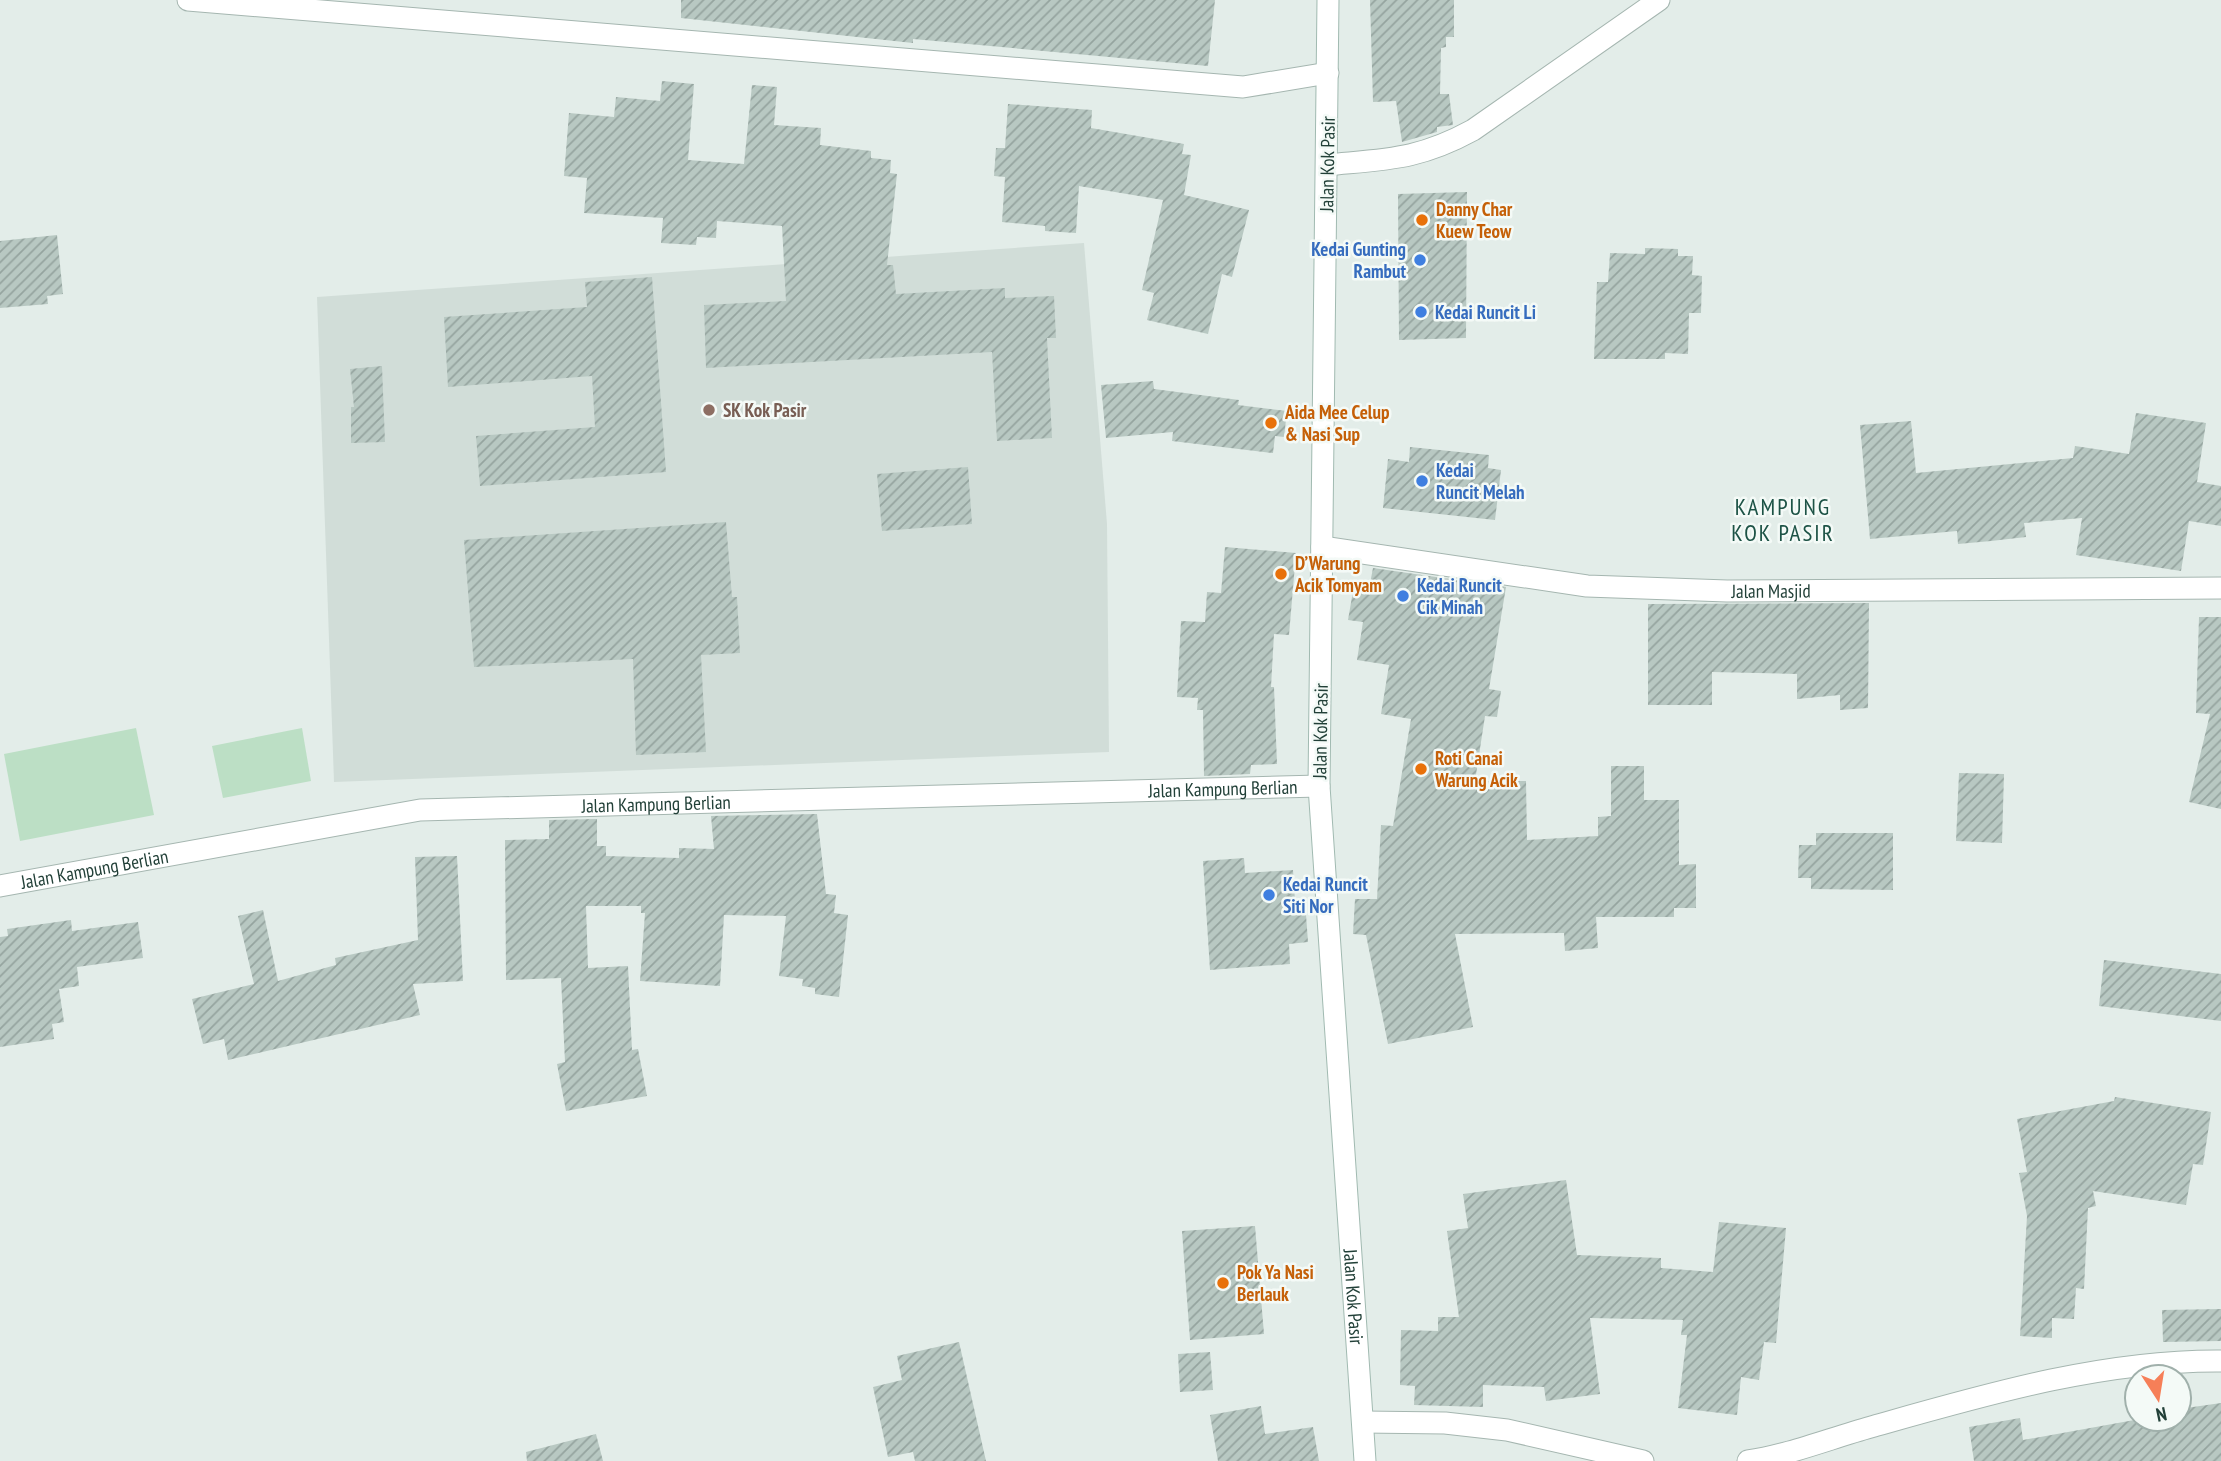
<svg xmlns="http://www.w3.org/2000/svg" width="2221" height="1461" viewBox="0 0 2221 1461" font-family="'PT Sans Narrow',sans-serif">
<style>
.built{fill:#d1ddd8}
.garden{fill:#bcdfc5}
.building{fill:url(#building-hatch)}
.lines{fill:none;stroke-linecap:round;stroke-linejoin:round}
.street-casing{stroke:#a5b6b0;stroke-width:23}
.secondary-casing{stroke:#a1bab1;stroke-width:23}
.street{stroke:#fff;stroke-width:21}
.secondary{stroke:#fff;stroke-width:21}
.food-dot{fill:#e8710a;stroke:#f4faf7;stroke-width:2.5}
.shop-dot{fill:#3f7fe0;stroke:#f4faf7;stroke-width:2.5}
.education-dot{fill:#8d6e63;stroke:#f4faf7;stroke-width:2.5}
.labels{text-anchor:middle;stroke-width:5;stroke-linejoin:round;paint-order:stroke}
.street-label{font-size:19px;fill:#224038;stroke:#f4faf7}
.food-label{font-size:19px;font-weight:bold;fill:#c56008;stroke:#f4faf7;text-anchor:start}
.shop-label{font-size:19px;font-weight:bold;fill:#366cbe;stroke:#f4faf7;text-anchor:start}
.education-label{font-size:19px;font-weight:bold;fill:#785e54;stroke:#f4faf7;text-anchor:start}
.quarter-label{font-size:23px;letter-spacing:2px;fill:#1d5346;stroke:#f4faf7}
</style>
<defs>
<pattern id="building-hatch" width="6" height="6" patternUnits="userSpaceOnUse" patternTransform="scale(1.75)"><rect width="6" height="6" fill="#b8c8c2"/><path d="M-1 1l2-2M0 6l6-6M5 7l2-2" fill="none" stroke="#95a49f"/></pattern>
</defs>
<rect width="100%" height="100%" fill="#e3ede9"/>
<!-- built -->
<polygon class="built" points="1084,243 1107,524 1109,752 334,782 317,297"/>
<!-- garden -->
<g class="garden">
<polygon points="136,728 154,815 20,841 4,754"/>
<polygon points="302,728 311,781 223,798 212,746"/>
</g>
<!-- building -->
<g class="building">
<polygon points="681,0 1215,0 1208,66 913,39 913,43 681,18"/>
<polygon points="1370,0 1454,0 1454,37 1446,37 1446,47 1441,48 1440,94 1449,94 1453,125 1437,127 1437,132 1402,142 1396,101 1373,102"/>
<polygon points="662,81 694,84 688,160 744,164 752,85 777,87 774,125 821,128 820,145 871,151 871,158 891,160 890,173 897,174 887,265 893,265 896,294 1005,288 1005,298 1054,296 1056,338 1047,338 1052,438 997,441 992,352 706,368 704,305 786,301 782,226 717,221 716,238 697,237 696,245 661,243 663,218 584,213 587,178 564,176 569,113 614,117 616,97 660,101"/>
<polygon points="1008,104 1092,110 1091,128 1184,144 1182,154 1191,155 1184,195 1249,210 1232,277 1222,274 1208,334 1147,320 1154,293 1142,290 1163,200 1079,186 1076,233 1045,231 1045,226 1002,222 1005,177 994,176 996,148 1005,148"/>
<polygon points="1467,192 1466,338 1399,340 1398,194"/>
<polygon points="57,235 63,294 47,296 48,304 0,308 0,241"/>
<polygon points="1645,248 1678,249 1678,256 1693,256 1692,275 1702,276 1701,313 1689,313 1688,354 1665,353 1665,359 1594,359 1597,282 1608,282 1610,253 1645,254"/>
<polygon points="652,277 666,472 480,486 476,436 595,427 592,376 448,387 444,317 587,307 585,282"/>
<polygon points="382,366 385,442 351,443 351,407 354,407 350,369"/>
<polygon points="1153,381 1154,389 1239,400 1238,405 1287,411 1284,437 1275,436 1273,453 1172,441 1173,432 1106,438 1101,385"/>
<polygon points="2136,413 2206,423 2197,482 2221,486 2221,526 2189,521 2181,571 2076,555 2082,518 2024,523 2026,537 1991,541 1958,544 1957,531 1870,539 1860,425 1911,421 1916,473 2073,458 2075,446 2129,454"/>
<polygon points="1410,447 1489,455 1488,468 1501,470 1495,520 1383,508 1388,459 1409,462"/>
<polygon points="968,467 972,524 882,531 877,474"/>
<polygon points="726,522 732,597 737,597 740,653 701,655 706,752 636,755 633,659 474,667 464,540"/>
<polygon points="1225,547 1296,553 1289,635 1274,634 1271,687 1274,687 1277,764 1251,765 1250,774 1204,776 1203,710 1197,710 1198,698 1177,697 1181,621 1205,622 1207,592 1221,593"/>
<polygon points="1373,568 1506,587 1489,689 1501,691 1497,717 1485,716 1475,781 1526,781 1527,840 1598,836 1598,817 1611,816 1611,766 1644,766 1644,800 1679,800 1679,865 1696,864 1696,908 1674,908 1674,917 1596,917 1598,948 1565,951 1564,933 1455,934 1473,1027 1388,1044 1366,935 1353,934 1355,899 1377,899 1381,825 1393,826 1411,719 1381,714 1389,665 1357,660 1363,622 1348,620 1353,591 1368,594"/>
<polygon points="1869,603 1868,708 1840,710 1840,695 1797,699 1797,674 1712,672 1712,705 1648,705 1648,604"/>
<polygon points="2199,617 2221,617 2221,809 2189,802 2210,714 2196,713"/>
<polygon points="1959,773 2004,774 2002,843 1956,841"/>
<polygon points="817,814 826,894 836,895 834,913 848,915 839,997 815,994 815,988 802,986 803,979 779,976 786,916 724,915 720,986 640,981 645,913 641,913 641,906 586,906 588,968 628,966 632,1050 638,1049 647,1096 566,1111 557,1064 565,1062 561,978 506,980 505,840 549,839 549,820 597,819 597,846 606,846 606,856 679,858 679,848 714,849 711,816"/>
<polygon points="1816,833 1893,833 1893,890 1811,889 1811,878 1798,878 1799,845 1816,845"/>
<polygon points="457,856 463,981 413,984 420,1015 228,1060 224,1039 203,1044 192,999 254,984 238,916 263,910 278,981 336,965 335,958 418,940 415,857"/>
<polygon points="1244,858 1245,873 1293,870 1295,901 1305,901 1308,942 1289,944 1290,964 1210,970 1203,861"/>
<polygon points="71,920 72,931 138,922 143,958 77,967 79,986 59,989 64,1022 52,1024 54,1039 0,1047 0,937 8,936 7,929"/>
<polygon points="2104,960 2221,974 2221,1021 2099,1006"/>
<polygon points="2115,1097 2211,1112 2203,1165 2193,1164 2186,1205 2093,1191 2096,1206 2088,1208 2084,1289 2076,1288 2074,1319 2052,1318 2052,1338 2020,1336 2027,1216 2019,1173 2027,1172 2017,1119 2114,1101"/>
<polygon points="1566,1180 1577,1255 1661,1258 1661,1268 1713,1272 1719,1222 1786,1228 1776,1343 1764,1342 1759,1380 1741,1377 1737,1415 1678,1408 1687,1335 1681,1335 1683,1320 1590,1318 1600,1394 1546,1401 1544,1387 1483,1385 1483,1407 1414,1405 1415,1386 1400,1385 1401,1330 1438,1331 1438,1317 1459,1317 1447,1231 1468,1228 1463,1194"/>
<polygon points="1255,1226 1264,1334 1190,1340 1182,1231"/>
<polygon points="2221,1309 2221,1341 2163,1342 2162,1310"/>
<polygon points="959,1342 986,1461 915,1461 913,1452 888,1457 873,1387 902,1380 897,1356"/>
<polygon points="1210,1352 1213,1390 1180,1392 1178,1354"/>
<polygon points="2221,1403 2221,1461 1974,1461 1969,1427 2020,1418 2023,1440 2140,1419 2179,1419 2179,1409"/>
<polygon points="1261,1406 1265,1434 1313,1427 1319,1461 1218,1461 1210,1415"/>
<polygon points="596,1434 603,1461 527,1461 526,1452"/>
</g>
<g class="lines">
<defs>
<g id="street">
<polyline points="188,0 1243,87 1328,73"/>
<path d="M1327 165C1387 159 1418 160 1473 130L1659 0"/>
<path id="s1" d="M1322 547 1587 586 1727 591 2221 588"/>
<path id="s2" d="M0 886 420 810 1319 786"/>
<polyline points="1363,1422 1445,1423 1507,1430 1643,1461"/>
<path d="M1748 1461C1789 1455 1831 1438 1871 1427 1984 1395 2102 1360 2221 1361"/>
</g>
<g id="secondary">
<path id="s3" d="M1328 0 1319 786 1365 1461"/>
</g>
</defs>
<!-- street casing -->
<use href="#street" class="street-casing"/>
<!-- secondary casing -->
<use href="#secondary" class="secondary-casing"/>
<!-- street -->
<use href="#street" class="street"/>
<!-- secondary -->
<use href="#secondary" class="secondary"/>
</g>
<!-- markers -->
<g class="food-dot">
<circle cx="1422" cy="220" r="7"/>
<circle cx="1271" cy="423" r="7"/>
<circle cx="1281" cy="574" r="7"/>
<circle cx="1421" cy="769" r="7"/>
<circle cx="1223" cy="1283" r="7"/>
</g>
<g class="shop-dot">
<circle cx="1420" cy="260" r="7"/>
<circle cx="1421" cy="312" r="7"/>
<circle cx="1422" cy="481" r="7"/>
<circle cx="1403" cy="596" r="7"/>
<circle cx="1269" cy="895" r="7"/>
</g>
<circle class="education-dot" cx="709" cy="410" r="7"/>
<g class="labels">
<!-- street labels -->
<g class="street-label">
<text transform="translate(1327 164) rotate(-89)" y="7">Jalan Kok Pasir</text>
<text dy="7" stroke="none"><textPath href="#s1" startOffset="452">Jalan Masjid</textPath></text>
<text transform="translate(1320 731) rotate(-89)" y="7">Jalan Kok Pasir</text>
<text dy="7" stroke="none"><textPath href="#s2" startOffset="1230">Jalan Kampung Berlian</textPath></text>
<text dy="7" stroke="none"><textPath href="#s2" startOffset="663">Jalan Kampung Berlian</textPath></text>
<text dy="7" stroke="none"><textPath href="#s2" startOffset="96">Jalan Kampung Berlian</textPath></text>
<text dy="7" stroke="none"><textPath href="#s3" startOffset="1298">Jalan Kok Pasir</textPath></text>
</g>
<!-- food labels -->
<g class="food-label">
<text x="1436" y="216">Danny Char<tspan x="1436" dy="22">Kuew Teow</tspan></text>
<text x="1285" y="419">Aida Mee Celup<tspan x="1285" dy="22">&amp; Nasi Sup</tspan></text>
<text x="1295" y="570">D’Warung<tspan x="1295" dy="22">Acik Tomyam</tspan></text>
<text x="1435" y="765">Roti Canai<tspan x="1435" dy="22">Warung Acik</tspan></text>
<text x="1237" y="1279">Pok Ya Nasi<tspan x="1237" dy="22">Berlauk</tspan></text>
</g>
<!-- shop labels -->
<g class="shop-label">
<text x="1406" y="256" text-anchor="end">Kedai Gunting<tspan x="1406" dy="22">Rambut</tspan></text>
<text x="1435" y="319">Kedai Runcit Li</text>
<text x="1436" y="477">Kedai<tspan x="1436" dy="22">Runcit Melah</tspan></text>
<text x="1417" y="592">Kedai Runcit<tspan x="1417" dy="22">Cik Minah</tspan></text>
<text x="1283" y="891">Kedai Runcit<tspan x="1283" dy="22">Siti Nor</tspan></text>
</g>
<!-- education labels -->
<g class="education-label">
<text x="723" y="417">SK Kok Pasir</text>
</g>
<!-- quarter labels -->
<g class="quarter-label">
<text x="1783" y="515">KAMPUNG<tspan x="1783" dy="26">KOK PASIR</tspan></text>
</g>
</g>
<!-- north arrow -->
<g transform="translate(2158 1398) rotate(168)"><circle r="33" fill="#f4faf7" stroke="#a0b0ab" stroke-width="2"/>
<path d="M0-5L12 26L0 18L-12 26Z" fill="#f67f58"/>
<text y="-10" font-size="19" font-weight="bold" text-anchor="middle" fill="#224038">N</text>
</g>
</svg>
